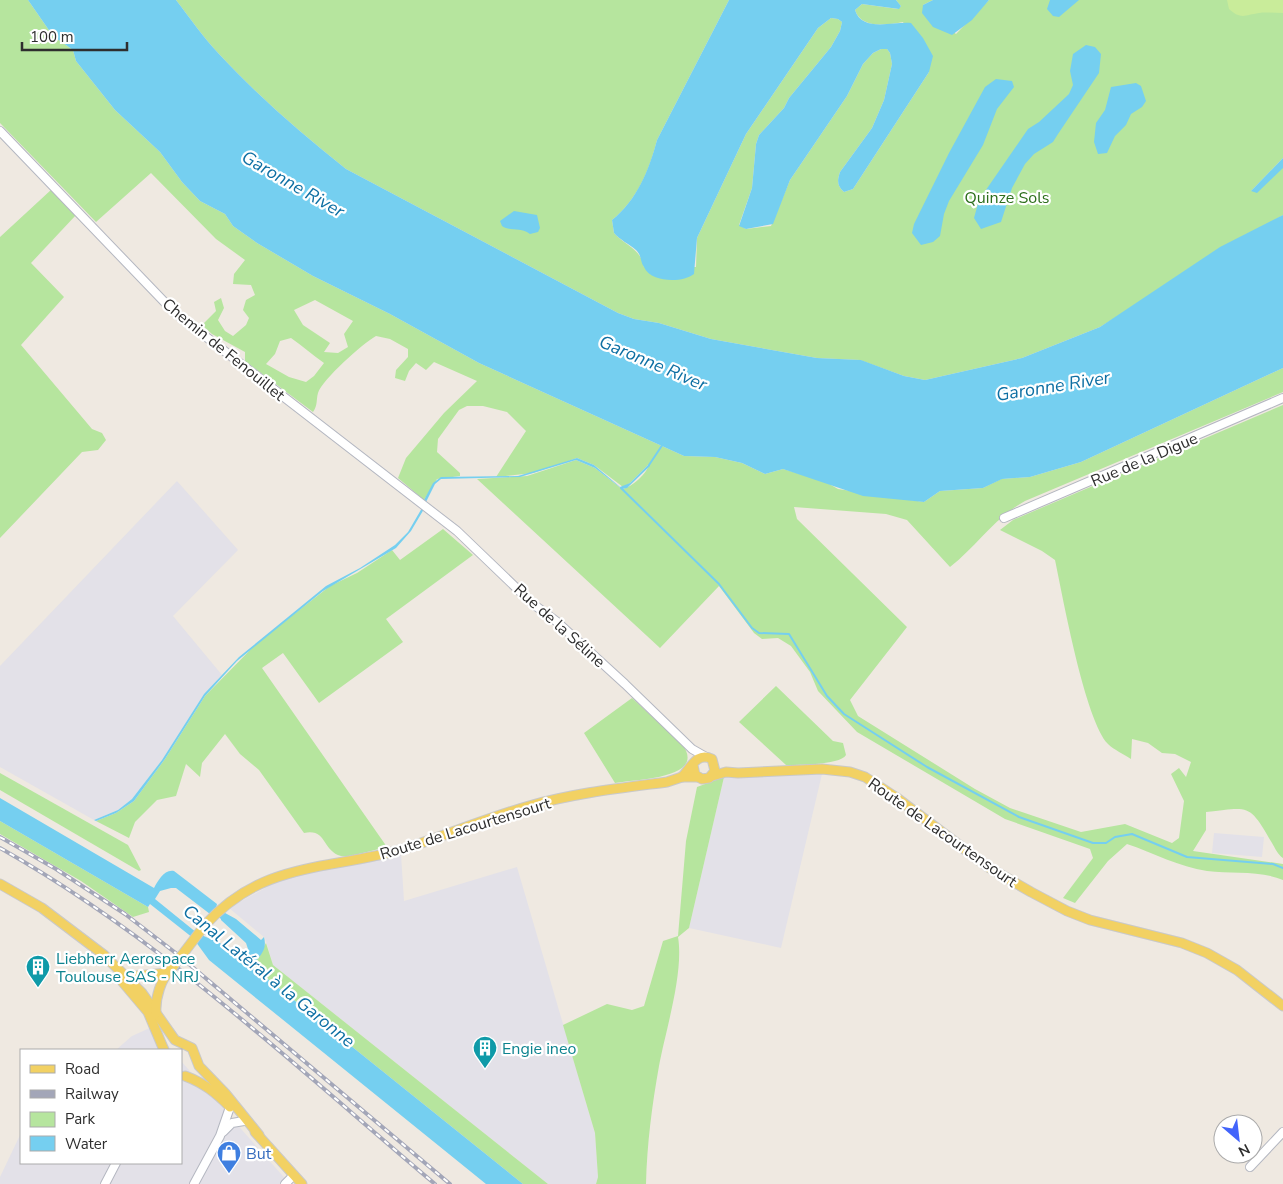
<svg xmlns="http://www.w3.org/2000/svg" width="1283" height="1184" viewBox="0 0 1283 1184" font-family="'Nunito Sans',sans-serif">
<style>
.industrial{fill:#e3e1e8}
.green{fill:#b6e59e;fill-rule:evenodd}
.pitch{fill:#c9ec9a}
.water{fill:#75cff0;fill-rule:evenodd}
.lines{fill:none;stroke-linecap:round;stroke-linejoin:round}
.stream{stroke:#75cff0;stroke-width:2}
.minor-casing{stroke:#b4b7c1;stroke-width:10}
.major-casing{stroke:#c9c9c9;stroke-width:11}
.minor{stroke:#fff;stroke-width:8}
.major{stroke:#f2d163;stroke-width:9}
.rail-casing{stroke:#a3a6b8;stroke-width:4}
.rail{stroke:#fff;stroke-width:2;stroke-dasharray:5.5;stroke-linecap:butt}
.major-bridge-casing{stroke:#c9c9c9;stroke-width:11;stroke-linecap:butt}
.major-bridge{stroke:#f2d163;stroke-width:9}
.labels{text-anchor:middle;stroke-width:4.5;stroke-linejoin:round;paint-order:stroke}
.park-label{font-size:16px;fill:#2c6e1b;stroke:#fff}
.street-label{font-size:16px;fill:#2e2e2e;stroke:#fff}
.culture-label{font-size:16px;fill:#0d838f;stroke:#fff;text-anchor:start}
.shop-label{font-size:16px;fill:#366cbe;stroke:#fff;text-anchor:start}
.water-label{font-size:18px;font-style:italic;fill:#0d6fa3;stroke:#fff}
</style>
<rect width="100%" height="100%" fill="#efe9e1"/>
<!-- industrial -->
<g class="industrial">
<polygon points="177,481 238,550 173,616 222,675 204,694 162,760 132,799 118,810 94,820 0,767 0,666"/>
<polygon points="822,774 781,948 689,928 724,777"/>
<polygon points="1214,833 1264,837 1262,857 1212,853"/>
<polygon points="401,854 404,901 517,867 595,1133 598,1177 596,1184 548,1184 273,965 265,938 229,908 278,881 298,874 368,862"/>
<polygon points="152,1027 172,1050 116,1050 132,1036"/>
<polygon points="181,1061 290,1184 0,1184 0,1177 21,1133 21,1163 181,1163"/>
</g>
<!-- green -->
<g class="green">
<path d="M0 0H28L53 36 73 50 76 61 115 110 160 152 182 182 200 201 225 214 233 226 257 243 313 276 390 314 479 363 684 456 715 457 742 463 765 474 783 469 824 481 838 489 924 502 940 491 983 488 1001 479 1030 477 1081 462 1283 368V392L1025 501C993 519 978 545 950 567L907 520 886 514 794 507 797 519 907 627 850 700 858 716 975 789 1010 808 1081 832 1125 824 1172 843 1179 838 1184 801 1171 774 1179 768 1186 777 1191 762 1175 754 1162 753 1148 743 1132 739 1131 759C1124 754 1114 750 1108 744 1085 720 1063 598 1055 560L1042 551 1000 530 1013 520 1041 508 1283 405V858C1278 855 1275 848 1272 843 1249 803 1250 807 1206 812V830L1193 851 1283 864V880C1259 870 1232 874 1207 871 1179 867 1154 853 1127 844L1108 861 1075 903 1063 898 1093 858 1090 849 1005 819 857 732 818 691 810 672 791 646 778 638 762 639 754 633 719 586 660 648 477 479 527 476 576 460 595 468 622 489C631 488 648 473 649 464L630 483 623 487 594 465 577 458 533 473 496 477 526 431 507 412 483 406H467L459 410 438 439 437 452 460 473V476L437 479 424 500 398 478 406 458 444 413 477 381 434 362 426 370 416 363 409 371 405 381 395 378 396 370 408 357V349L390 339 376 336C363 343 322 380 318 393 316 400 318 405 313 412L245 361V352L212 334 202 325 216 311 214 302 221 298 224 308 218 320 225 331 233 336 246 325 249 318 243 310 246 300 255 295 251 285 233 284 234 274 245 260 216 239 151 173 96 222 0 123ZM315 300 353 321 344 334 348 347 338 353 324 352 330 343 303 325 294 310ZM291 338C303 346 312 355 324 363L314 376 306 382 289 377 266 364 275 354 280 341Z"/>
<path d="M176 0H729L657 140C649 171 637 200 612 220L614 233C626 246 641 249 644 267H696L697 238 746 134 818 28 831 18 838 19 842 22 840 31 831 47 789 98 784 108 759 135 756 144 752 188 739 225 746 229 771 226 790 180 847 96 863 64 873 53 881 49H887L890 53 892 64 884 100 872 128 840 172C837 181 837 186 844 192L853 189 929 72 903 22C887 25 861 29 855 10L862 4 898 9 901 6 896 0H933L923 5 956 34 989 0H1283V158L1251 191 1280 168H1283V215L1100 327 1022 358 925 380 904 376 860 360 817 358 711 339 659 323 634 319 618 313 346 169C301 133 258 96 219 54 203 37 190 18 176 0Z"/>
<polygon points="52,189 76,215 31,263 64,297 21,345 92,429 102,433 106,440 98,450 82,452 0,538 0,237"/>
<path d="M443 529 473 555 386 619 403 642 319 703 283 653 262 668 387 847C376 849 350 858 341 856 322 851 327 828 304 833L259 770 240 754 225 734 202 763 200 777 186 764 176 796 157 800 135 822 129 838 96 821 116 813 134 801 165 759 205 696 256 644 330 586 357 573 392 550 400 560Z"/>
<path d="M776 686 833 741 843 743 846 755C840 765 799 765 786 765L739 722Z"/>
<path d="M632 698 682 744C708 779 636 779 615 783L584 733Z"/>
<polygon points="0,773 128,845 141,870 139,871 0,790"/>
<path d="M724 777 689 928 678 937C684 972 666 1029 659 1066 652 1105 647 1144 646 1184H596L598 1177 595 1133 563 1025 607 1004 632 1010 644 1006 663 941 678 936 686 841 697 787Z"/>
<polygon points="0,821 148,907 149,912 133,917 81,881 0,834"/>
<polygon points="266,943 273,965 548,1184 523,1184 249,964 252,960 255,962"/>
</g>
<!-- pitch -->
<path class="pitch" d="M1227 0H1283V13C1275 13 1266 12 1259 13 1245 15 1241 20 1229 9Z"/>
<!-- water -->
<g class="water">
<path d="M28 0H176C190 18 203 37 219 54 258 96 301 133 346 169L618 313 634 319 659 323 711 339 817 358 861 360 904 376 925 380 1022 358 1100 327 1220 247 1283 215V368L1081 462 1030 477 1002 479 983 488 940 491 924 502 863 496 783 469 765 474 742 463 715 457 684 456 479 363 390 314 313 276 257 243 233 226 225 214 200 201 182 182 160 152 115 110 76 61 73 50 53 36Z"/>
<path d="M729 0H896L901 6 899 9 862 4 855 10C862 33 894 21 911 23L923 38 933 56 929 72 853 189 844 192C837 186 837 181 840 172L872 128 884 100 892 64 890 53 887 49H881L873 53 863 64 847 96 790 180 773 224 746 229 739 226 752 188 756 144 759 135 784 108 789 98 831 47 840 31 842 22 838 19 831 18 818 28 746 134 697 238 694 274C683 283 651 283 644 267 640 261 642 256 636 250 629 244 620 240 614 233L612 220C637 200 649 170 657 140Z"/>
<polygon points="933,0 989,0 972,20 952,35 933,27 922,13 923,5"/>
<polygon points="1050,0 1079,0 1059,17 1053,16 1047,9"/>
<polygon points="1086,45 1095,47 1101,54 1099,73 1058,134 1053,142 1034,154 1025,164 1012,188 1001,222 981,229 974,218 979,200 1028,129 1039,122 1069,94 1073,85 1070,71 1073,54"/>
<polygon points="996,79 1012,81 1014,87 997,109 983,145 949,201 944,214 940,236 933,242 921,245 912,233 914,224 949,153 985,87"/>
<polygon points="1136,83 1141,86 1146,101 1142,107 1131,114 1126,125 1115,136 1107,153 1098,154 1094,142 1096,123 1105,110 1111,87"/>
<polygon points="1283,158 1283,168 1257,193 1251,191"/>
<path d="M514 211 537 215 540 228 538 232 530 234C521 227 511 232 502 226L500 221Z"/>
<polygon points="577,458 594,465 620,487 630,483 650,463 650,466 627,488 622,489 595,468 576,460 520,477 441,479 435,484 426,502 424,500 433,483 441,477 518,476"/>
<polygon points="422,508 424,509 411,531 396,548 323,591 237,661 205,696 165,759 134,801 116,813 96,821 94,820 118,810 132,799 162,760 204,694 239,657 326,586 360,568 395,545 408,532"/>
<path d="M0 798 154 888C158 881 164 869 174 871L217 904 216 908 236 919 261 940 264 937C267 948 262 954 255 962L252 960 249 964 523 1184H486L209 960 193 938 150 904 148 907 0 821ZM171 888H176L210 914 213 912 221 919V920L246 943 248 949 245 954 248 958 246 961 224 945 197 933 155 899 160 891Z"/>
</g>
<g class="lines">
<!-- stream -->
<g class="stream">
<polyline points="649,465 663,444"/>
<polyline points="621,488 719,584 752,628 759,633 789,634 827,696 844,714 927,767 1019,817 1093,843 1106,843 1115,837 1132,834 1187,857 1273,864 1283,868"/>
</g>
<defs>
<g id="minor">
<polyline points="0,131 174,312 457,531 533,604 556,621 625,684 692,749 706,757"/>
<polyline points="1004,518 1283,398"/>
<polyline points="223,1132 232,1123 244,1121"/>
<polyline points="1250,1167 1283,1132"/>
<polyline points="105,1184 116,1163"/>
<polyline points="194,1184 220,1136 230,1107"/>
<polyline points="285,1184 294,1175"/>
</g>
<g id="major">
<polyline points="712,776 726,772 738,773 822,769 850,772 865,777 897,798 988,867 1031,892 1067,911 1090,920 1182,943 1207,953 1237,970 1283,1006"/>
<path d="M682 777C691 768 697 751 712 759L715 771 709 778 702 779 695 775 693 765"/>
<polyline points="0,884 42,908 104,955 142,993 175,1040 192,1048 199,1066 225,1093 259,1135"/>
<path d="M205 925C264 860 328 871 403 849 445 836 486 818 529 806 574 793 621 788 667 782L682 777H698"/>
<polyline points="126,977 167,973"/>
<polyline points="121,980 148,1012 164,1050"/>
<path d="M156 1013C155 998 161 978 172 968"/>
<path d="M185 1076C204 1083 216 1093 230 1107"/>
<polyline points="255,1132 302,1184"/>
</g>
</defs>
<!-- minor casing -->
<use href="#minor" class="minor-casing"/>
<!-- major casing -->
<use href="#major" class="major-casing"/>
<!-- minor -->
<use href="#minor" class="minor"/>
<!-- major -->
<use href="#major" class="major"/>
<defs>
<g id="rail">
<polyline points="0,837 56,869 125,914 177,954 450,1184"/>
<path d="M0 848C160 938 295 1066 435 1184"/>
</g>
</defs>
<!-- rail casing -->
<use href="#rail" class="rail-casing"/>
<!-- rail -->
<use href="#rail" class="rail"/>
<defs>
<polyline id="major-bridge" points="172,968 205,925"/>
</defs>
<!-- major-bridge casing -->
<use href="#major-bridge" class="major-bridge-casing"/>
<!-- major-bridge -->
<use href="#major-bridge" class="major-bridge"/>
</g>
<!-- icons -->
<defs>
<symbol id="building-pin" viewBox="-11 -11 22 30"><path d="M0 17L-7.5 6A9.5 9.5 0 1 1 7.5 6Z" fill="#0f9aa8" stroke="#fff"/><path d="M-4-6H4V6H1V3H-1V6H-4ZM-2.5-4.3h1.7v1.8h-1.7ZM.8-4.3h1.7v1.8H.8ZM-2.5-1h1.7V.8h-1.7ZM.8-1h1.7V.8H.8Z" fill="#fff"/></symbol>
<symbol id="shop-pin" viewBox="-11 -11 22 30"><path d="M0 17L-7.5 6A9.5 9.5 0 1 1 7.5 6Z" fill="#3f7fe0" stroke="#fff"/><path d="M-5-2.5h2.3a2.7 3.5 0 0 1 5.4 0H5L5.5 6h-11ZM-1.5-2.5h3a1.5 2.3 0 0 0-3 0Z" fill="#fff"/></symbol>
</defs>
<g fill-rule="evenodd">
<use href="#building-pin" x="24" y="953" width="28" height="38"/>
<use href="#building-pin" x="471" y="1034" width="28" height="38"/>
<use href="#shop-pin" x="215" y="1139" width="28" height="38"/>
</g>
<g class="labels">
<!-- park labels -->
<g class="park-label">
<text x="1007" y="203">Quinze Sols</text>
</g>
<!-- street labels -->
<g class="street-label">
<text transform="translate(224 349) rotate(39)" y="6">Chemin de Fenouillet</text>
<text transform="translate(1144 459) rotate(-23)" y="6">Rue de la Digue</text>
<text transform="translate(560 625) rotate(42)" y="6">Rue de la Séline</text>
<text transform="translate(465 828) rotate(-17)" y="6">Route de Lacourtensourt</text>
<text transform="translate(943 832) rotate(35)" y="6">Route de Lacourtensourt</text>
</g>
<!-- culture labels -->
<g class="culture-label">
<text x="56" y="964">Liebherr Aerospace<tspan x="56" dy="18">Toulouse SAS - NRJ</tspan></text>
<text x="502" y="1054">Engie ineo</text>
</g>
<!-- shop labels -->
<g class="shop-label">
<text x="246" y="1159">But</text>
</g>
<!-- water labels -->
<g class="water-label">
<text transform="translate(293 184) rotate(30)" y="6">Garonne River</text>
<text transform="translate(653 363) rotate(23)" y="6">Garonne River</text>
<text transform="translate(1053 386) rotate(-9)" y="6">Garonne River</text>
<text transform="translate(269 976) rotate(39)" y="6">Canal Latéral à la Garonne</text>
</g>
</g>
<!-- legend -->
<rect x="20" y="1049" width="162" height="115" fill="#ffffff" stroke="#ababab"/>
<rect x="30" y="1065" width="25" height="8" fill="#f2d163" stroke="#ababab"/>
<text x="65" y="1074" font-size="15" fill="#2e2e2e">Road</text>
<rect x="30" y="1090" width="25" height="8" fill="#a3a6b8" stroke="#ababab"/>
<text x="65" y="1099" font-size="15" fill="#2e2e2e">Railway</text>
<rect x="30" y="1112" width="25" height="15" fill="#b6e59e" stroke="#ababab"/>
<text x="65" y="1124" font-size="15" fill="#2e2e2e">Park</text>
<rect x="30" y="1136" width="25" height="15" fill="#75cff0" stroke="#ababab"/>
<text x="65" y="1149" font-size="15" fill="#2e2e2e">Water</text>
<!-- north arrow -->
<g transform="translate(1238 1139) rotate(152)"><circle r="24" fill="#ffffff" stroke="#ababab"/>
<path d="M0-4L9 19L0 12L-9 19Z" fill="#4264fb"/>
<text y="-8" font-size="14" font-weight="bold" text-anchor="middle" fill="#2e2e2e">N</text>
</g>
<!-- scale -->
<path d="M22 42v8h105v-8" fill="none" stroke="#2e2e2e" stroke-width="2.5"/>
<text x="30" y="42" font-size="15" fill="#2e2e2e" stroke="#ffffff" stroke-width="4" paint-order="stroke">100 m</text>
</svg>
